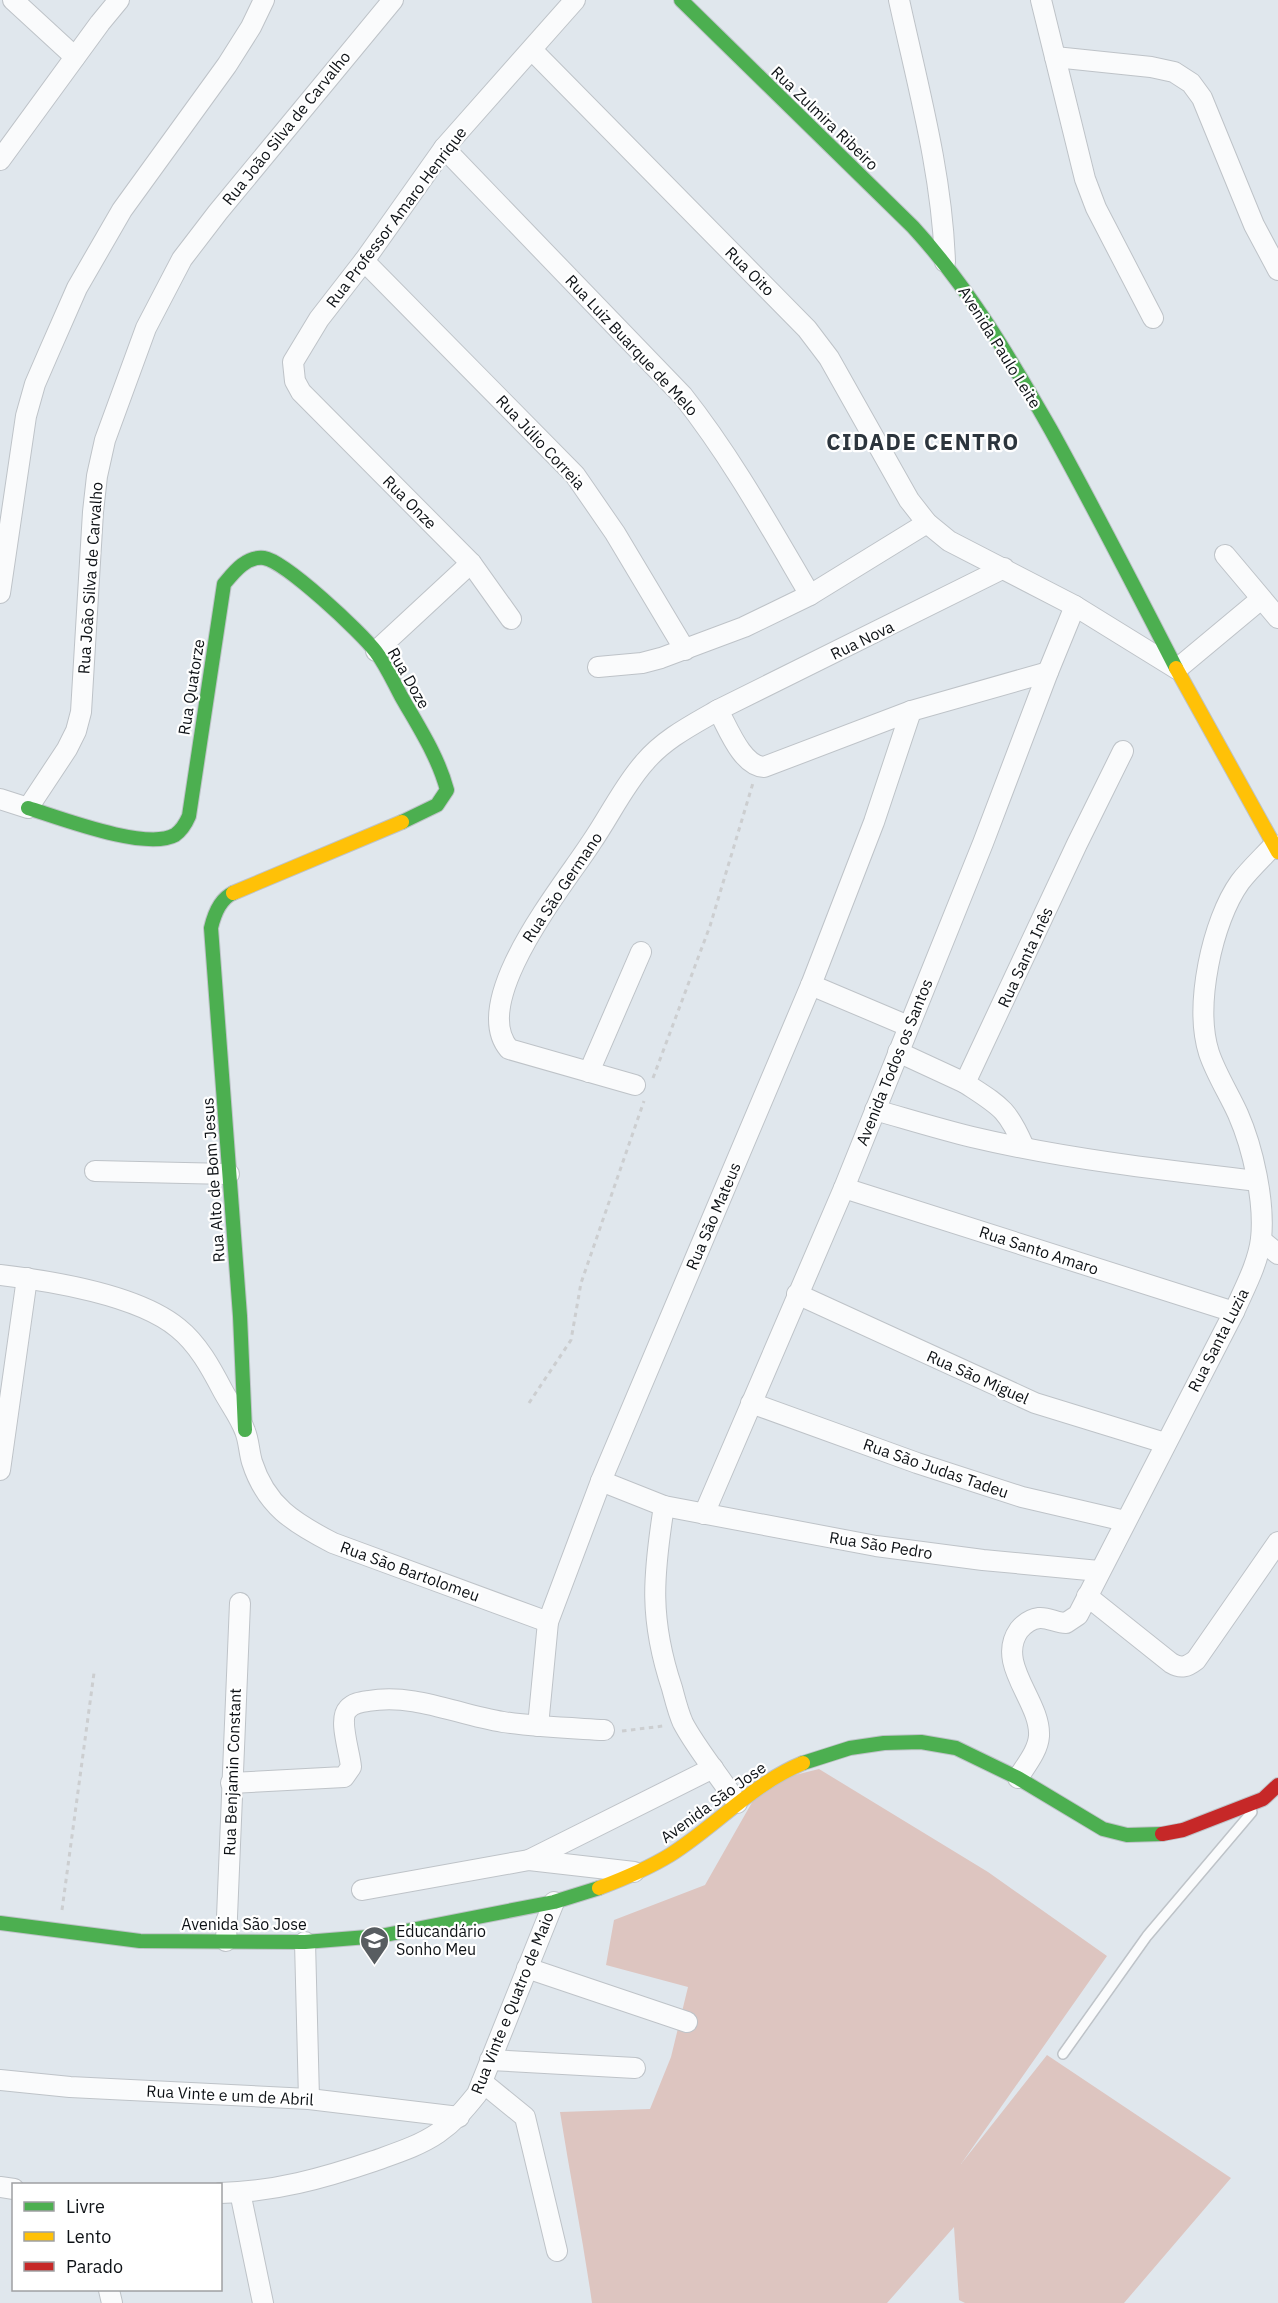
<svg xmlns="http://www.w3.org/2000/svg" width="1278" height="2303" viewBox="0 0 1278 2303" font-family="'IBM Plex Sans',sans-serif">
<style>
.green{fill:#ddc5c0}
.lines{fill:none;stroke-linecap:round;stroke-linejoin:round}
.lane-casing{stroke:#bec3c8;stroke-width:12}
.street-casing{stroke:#bec3c8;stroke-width:22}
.fast-casing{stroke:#bec3c8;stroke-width:16}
.slow-casing{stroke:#bec3c8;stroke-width:16}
.jam-casing{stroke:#bec3c8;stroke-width:16}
.path{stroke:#ccced0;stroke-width:3;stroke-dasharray:4.5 4.5;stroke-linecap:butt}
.lane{stroke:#fafbfc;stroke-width:9}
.street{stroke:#fafbfc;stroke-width:20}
.fast{stroke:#4caf50;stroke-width:14}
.slow{stroke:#ffc107;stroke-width:14}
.jam{stroke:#c62828;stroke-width:14}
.labels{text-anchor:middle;stroke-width:4.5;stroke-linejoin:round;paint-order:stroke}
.street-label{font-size:16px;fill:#0e1216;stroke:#fff}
.poi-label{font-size:16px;fill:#0e1216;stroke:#fff;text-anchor:start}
.district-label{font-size:22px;font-weight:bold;letter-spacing:1.5px;fill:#2c353d;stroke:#fff}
</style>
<rect width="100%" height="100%" fill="#e0e7ed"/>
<!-- green -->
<path class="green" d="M819 1769 988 1872 1107 1956 961 2164 1047 2055 1231 2178 1124 2303H965L959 2300 954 2227 887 2303H592C583 2239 570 2176 560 2112L650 2109 671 2057 688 1987 606 1965 614 1920 705 1885 763 1783Z"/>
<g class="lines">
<defs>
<polyline id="lane" points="1063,2054 1147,1936 1252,1812"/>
<g id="street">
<polyline points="13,0 75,57"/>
<path d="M899 0C918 87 942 173 945 262"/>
<polyline points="1041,0 1085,179 1096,208 1153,318"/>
<polyline points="532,50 807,329 829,358 909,500 927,523 949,541 1075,606 1177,669 1261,599"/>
<polyline points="1055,57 1151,67 1174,72 1191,83 1202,98 1254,225 1278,270"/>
<path d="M444 148 683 396C732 458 770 527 810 595"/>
<polyline points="0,160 100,23 119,0"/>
<polyline points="364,261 575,475 615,533 685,650"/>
<polyline points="1225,555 1278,618"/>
<polyline points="0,593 26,416 35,384 48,354 77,288 122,210 227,65 251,27 264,0"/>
<polyline points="511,619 471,563 301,392 295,381 293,362 319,319 364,261 444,148 575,0"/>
<polyline points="376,651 471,563"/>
<polyline points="598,667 642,663 661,658 744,627 810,595 927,523"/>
<path d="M718 710C728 728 742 766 764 767L911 711 1048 672"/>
<polyline points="0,799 28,808 67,749 76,731 81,712 93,512 97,476 105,440 146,328 182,259 218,212 393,0"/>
<polyline points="811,985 908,1026"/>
<polyline points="898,1052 965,1083"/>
<polyline points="589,1072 641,952"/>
<path d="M635 1085 509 1049C468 1001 564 885 591 843 609 817 623 787 644 763 664 739 692 725 718 710L1004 568"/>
<path d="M875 1110C907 1119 939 1129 972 1137 1065 1159 1162 1170 1257 1181"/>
<path d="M1024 1147C1007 1108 1000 1106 965 1083L1077 844 1123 751"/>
<polyline points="95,1171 229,1174"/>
<polyline points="844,1188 1234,1312"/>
<polyline points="1261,1240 1278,1254"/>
<path d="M0 1275C51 1281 138 1295 178 1328 198 1344 211 1368 223 1391 230 1404 240 1417 245 1431 249 1441 249 1452 252 1462 266 1506 294 1523 333 1543L548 1622"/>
<polyline points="797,1294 1035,1403 1165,1443"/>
<polyline points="751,1403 917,1463 1022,1497 1125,1521"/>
<polyline points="0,1470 27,1278"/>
<polyline points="601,1481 664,1506 876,1546 983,1560 1099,1571"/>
<path d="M664 1506C653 1576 649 1619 672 1688 675 1699 678 1712 683 1723 696 1748 721 1778 737 1803"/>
<polyline points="704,1514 844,1188 983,843 1048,672 1075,606"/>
<path d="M1087 1596 1171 1663C1181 1669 1187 1667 1196 1660L1278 1542"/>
<polyline points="538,1726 548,1622 601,1481 811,985 874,822 911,711"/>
<path d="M1018 1778C1026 1765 1038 1751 1039 1736 1041 1701 995 1664 1019 1630 1024 1624 1031 1619 1039 1618 1048 1617 1057 1623 1066 1623L1078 1615 1234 1312C1244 1289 1258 1264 1261 1239 1265 1202 1253 1148 1238 1114 1229 1094 1216 1074 1209 1053 1194 1006 1212 921 1240 882 1250 869 1263 857 1274 845"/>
<path d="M231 1783 344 1777 351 1767C350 1753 338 1719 348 1709 353 1703 361 1702 368 1701 416 1693 457 1715 503 1722 536 1727 570 1728 604 1730"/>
<polyline points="529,1860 713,1768"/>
<polyline points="362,1890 529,1860 634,1872"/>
<polyline points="226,1941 240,1603"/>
<polyline points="305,1942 309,2099"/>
<polyline points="527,1968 687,2022"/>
<polyline points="490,2060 635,2068"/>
<polyline points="0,2080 70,2087 309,2099 459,2117"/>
<polyline points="482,2082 525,2117 557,2251"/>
<polyline points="0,2187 14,2189"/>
<polyline points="240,2192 263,2303"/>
<path d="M220 2193C274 2192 324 2178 374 2161 396 2153 419 2146 438 2133 454 2122 465 2109 477 2094L554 1902"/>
<polyline points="109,2290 112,2303"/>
</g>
<g id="fast">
<path d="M681 0 913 227C969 288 1010 358 1051 430 1094 508 1135 588 1176 668"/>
<path d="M28 808C60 818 146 851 175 835 182 830 186 823 189 816L224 584C234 572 246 556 264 558 285 561 362 633 376 652 386 665 393 681 401 696 418 726 438 756 447 790L437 805 402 822"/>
<path d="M233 893C220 899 214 915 211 928L240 1316 245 1430"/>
<polyline points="803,1763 850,1748 884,1743 921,1742 956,1748 1018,1778 1103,1829 1127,1835 1162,1834"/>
<polyline points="0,1923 140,1941 305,1942 380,1936 554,1902 599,1888"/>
</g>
<g id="slow">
<polyline points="1176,668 1278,852"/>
<polyline points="233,893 402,822"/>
<path d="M599 1888C623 1879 647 1869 670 1855 716 1826 752 1784 803 1763"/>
</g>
<polyline id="jam" points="1162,1834 1183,1830 1263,1799 1278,1785"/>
</defs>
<!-- lane casing -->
<use href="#lane" class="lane-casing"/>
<!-- street casing -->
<use href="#street" class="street-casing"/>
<!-- fast casing -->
<use href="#fast" class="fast-casing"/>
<!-- slow casing -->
<use href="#slow" class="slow-casing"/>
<!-- jam casing -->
<use href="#jam" class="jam-casing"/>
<!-- path -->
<g class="path">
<polyline points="653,1078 710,926 753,783"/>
<polyline points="529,1403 571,1340 581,1283 644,1101"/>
<polyline points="622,1731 663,1726"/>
<polyline points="62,1910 94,1673"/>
</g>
<!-- lane -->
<use href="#lane" class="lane"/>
<!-- street -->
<use href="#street" class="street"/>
<!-- fast -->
<use href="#fast" class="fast"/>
<!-- slow -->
<use href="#slow" class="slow"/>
<!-- jam -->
<use href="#jam" class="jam"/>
</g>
<!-- icons -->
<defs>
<symbol id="school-pin" viewBox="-11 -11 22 30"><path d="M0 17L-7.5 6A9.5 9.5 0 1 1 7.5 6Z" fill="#585d61" stroke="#fff"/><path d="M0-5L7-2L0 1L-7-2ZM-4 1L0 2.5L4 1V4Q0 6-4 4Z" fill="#fff"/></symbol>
</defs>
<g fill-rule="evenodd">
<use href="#school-pin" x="358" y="1924" width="33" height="45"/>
</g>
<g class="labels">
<!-- street labels -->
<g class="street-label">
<text transform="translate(825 118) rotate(44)" y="6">Rua Zulmira Ribeiro</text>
<text transform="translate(286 128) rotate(-51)" y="6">Rua João Silva de Carvalho</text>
<text transform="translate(396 217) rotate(-53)" y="6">Rua Professor Amaro Henrique</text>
<text transform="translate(750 271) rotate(45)" y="6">Rua Oito</text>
<text transform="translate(632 345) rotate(47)" y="6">Rua Luiz Buarque de Melo</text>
<text transform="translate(1000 347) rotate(58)" y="6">Avenida Paulo Leite</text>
<text transform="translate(541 442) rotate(47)" y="6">Rua Júlio Correia</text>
<text transform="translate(410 502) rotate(45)" y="6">Rua Onze</text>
<text transform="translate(90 578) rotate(-86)" y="6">Rua João Silva de Carvalho</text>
<text transform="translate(862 640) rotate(-26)" y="6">Rua Nova</text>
<text transform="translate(409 678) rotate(60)" y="6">Rua Doze</text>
<text transform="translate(191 687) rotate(-81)" y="6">Rua Quatorze</text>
<text transform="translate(562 887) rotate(-56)" y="6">Rua São Germano</text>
<text transform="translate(1025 957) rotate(-65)" y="6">Rua Santa Inês</text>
<text transform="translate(894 1062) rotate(-68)" y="6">Avenida Todos os Santos</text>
<text transform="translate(213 1180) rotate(-94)" y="6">Rua Alto de Bom Jesus</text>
<text transform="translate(713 1216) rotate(-67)" y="6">Rua São Mateus</text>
<text transform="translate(1039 1250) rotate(18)" y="6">Rua Santo Amaro</text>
<text transform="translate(1218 1340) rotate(-63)" y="6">Rua Santa Luzia</text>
<text transform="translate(978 1377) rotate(24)" y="6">Rua São Miguel</text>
<text transform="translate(936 1468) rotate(19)" y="6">Rua São Judas Tadeu</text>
<text transform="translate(881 1545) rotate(9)" y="6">Rua São Pedro</text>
<text transform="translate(410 1571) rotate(20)" y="6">Rua São Bartolomeu</text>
<text transform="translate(232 1772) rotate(-88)" y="6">Rua Benjamin Constant</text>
<text transform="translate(713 1802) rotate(-36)" y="6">Avenida São Jose</text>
<text x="244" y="1930">Avenida São Jose</text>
<text transform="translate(512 2003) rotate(-68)" y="6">Rua Vinte e Quatro de Maio</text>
<text transform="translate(230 2095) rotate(3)" y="6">Rua Vinte e um de Abril</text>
</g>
<!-- poi labels -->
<g class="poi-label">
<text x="396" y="1937">Educandário<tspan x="396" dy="18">Sonho Meu</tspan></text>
</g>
<!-- district labels -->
<g class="district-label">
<text x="923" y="450">CIDADE CENTRO</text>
</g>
</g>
<!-- legend -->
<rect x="12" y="2183" width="210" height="108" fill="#ffffff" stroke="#9fa0a2" stroke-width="1.5"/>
<rect x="24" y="2202" width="30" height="9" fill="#4caf50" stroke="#9fa0a2" stroke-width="1.5"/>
<text x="66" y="2213" font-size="18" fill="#0e1216">Livre</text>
<rect x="24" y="2232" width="30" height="9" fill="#ffc107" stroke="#9fa0a2" stroke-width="1.5"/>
<text x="66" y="2243" font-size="18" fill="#0e1216">Lento</text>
<rect x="24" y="2262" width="30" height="9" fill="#c62828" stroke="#9fa0a2" stroke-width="1.5"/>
<text x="66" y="2273" font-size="18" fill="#0e1216">Parado</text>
</svg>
